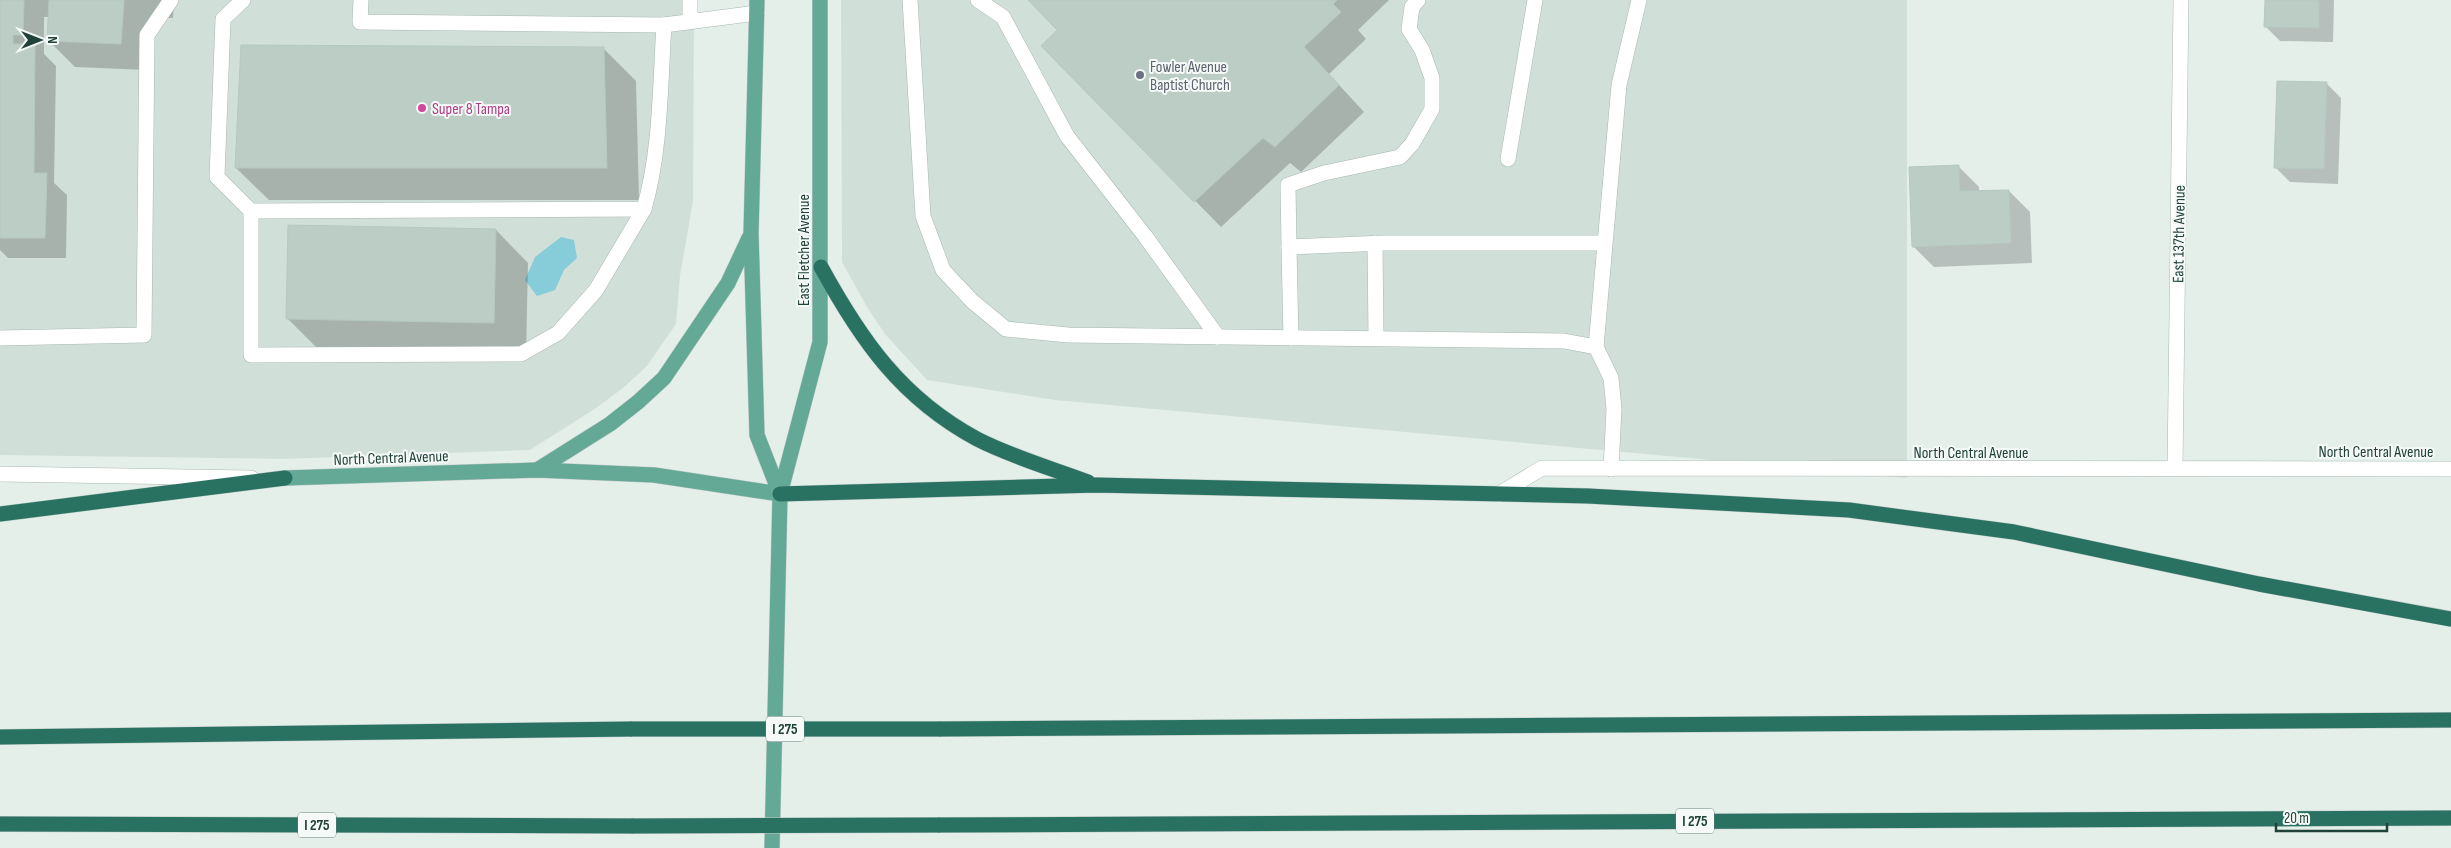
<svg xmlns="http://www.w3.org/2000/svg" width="2451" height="848" viewBox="0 0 2451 848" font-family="'Sofia Sans Condensed',sans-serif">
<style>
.built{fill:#d1dfd9}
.water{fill:#87cdd9}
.shadow{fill:#0003}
.building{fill:#bbcdc5;stroke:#b5c9c1}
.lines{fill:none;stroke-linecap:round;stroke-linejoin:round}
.minor-casing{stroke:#a6b8b1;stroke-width:16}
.major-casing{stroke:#c1cac8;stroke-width:16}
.highway-casing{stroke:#c1cac8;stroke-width:16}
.minor{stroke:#fff;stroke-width:15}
.major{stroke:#64a896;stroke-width:15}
.highway{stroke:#297262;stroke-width:15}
.highway-bridge-casing{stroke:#c1cac8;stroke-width:16;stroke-linecap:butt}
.highway-bridge{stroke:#297262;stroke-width:15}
.worship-dot{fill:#6b7280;stroke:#f5faf8;stroke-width:2}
.hotel-dot{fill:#d1479c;stroke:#f5faf8;stroke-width:2}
.labels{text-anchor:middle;stroke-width:4;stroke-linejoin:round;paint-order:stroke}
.shield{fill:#f5faf8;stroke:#617972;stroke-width:1}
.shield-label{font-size:15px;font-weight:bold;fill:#214239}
.worship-label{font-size:16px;fill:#5b616d;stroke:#f5faf8;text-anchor:start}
.hotel-label{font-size:16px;fill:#b23c85;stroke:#f5faf8;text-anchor:start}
.street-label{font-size:16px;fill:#214239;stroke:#f5faf8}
</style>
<rect width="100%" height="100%" fill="#e4efea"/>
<!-- built -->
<g class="built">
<polygon points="0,0 694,0 693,201 680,276 676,324 647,366 623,388 596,408 530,450 283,459 0,455"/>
<polygon points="841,0 1907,0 1907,478 1055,400 927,380 885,334 867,307 842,262"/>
</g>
<!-- water -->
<polygon class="water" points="561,237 574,240 577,258 564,270 555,290 537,296 525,280 535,257"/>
<!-- shadow -->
<g class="shadow">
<polygon points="0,0 174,0 173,18 150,17 147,70 75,67 49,41 50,17 44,17 44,54 56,66 54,183 67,195 66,258 8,258 0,250"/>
<polygon points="1030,0 1389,0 1358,30 1366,39 1329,74 1364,112 1301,172 1290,163 1221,227 1043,46 1059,30"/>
<polygon points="2266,0 2334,0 2333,42 2280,41 2266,27"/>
<polygon points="604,49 636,81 639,200 269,200 236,168"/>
<polygon points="2326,83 2341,98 2338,184 2290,182 2276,168"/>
<polygon points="1958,166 1979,187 1979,192 2009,191 2030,212 2032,263 1934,267 1913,246"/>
<polygon points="496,230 528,263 526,355 320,351 288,319"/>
</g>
<!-- building -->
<g class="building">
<polygon points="0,0 24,0 23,35 13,35 13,44 35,44 34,173 47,173 45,238 0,238"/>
<polygon points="49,0 124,0 121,44 47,41"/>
<polygon points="1028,0 1337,0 1333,4 1341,12 1304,47 1339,85 1275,147 1263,138 1194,202 1041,46 1057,30"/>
<polygon points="2265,0 2319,0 2319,28 2264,27"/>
<polygon points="241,45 604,47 607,168 235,168"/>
<polygon points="2277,81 2327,82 2324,169 2274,168"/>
<polygon points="1959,165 1960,191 2009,190 2011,243 1912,247 1909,167"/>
<polygon points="288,225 496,229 494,323 286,319"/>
</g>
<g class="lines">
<defs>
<g id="minor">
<path d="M243 0 223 19 217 177 251 211 644 209C661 150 660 86 664 25"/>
<polyline points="361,0 360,22 664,25 757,13"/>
<polyline points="910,0 923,216 943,270 972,301 1006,329 1068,335 1564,341 1596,347 1611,378 1614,409 1611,469"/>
<polyline points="978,0 1003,17 1067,136 1145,236 1218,337"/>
<polyline points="1418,0 1412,7 1409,29 1422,50 1432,78 1432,109 1412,144 1400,157 1324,173 1288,185 1289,247 1384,243 1604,243"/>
<polyline points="690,21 690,0"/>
<polyline points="1508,159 1535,0"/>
<polyline points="251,211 251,355 521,354 558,333 596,290 644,209"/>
<polyline points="1375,243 1376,338"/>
<polyline points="1289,247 1291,338"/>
<polyline points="0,338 144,335 147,35 171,0"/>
<polyline points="1596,347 1619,85 1639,0"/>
<polyline points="2175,468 2181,0"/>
<polyline points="0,474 251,478"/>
<polyline points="1499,494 1542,468 2451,469"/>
</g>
<g id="major">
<polyline points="757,0 751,234 757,435 780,494"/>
<polyline points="537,470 610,424 638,402 664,378 728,283 749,238"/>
<polyline points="285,478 537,470 654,475 780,494"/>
<polyline points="772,848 780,494 820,342 820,0"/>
</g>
<g id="highway">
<path d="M821 267C861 340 901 398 977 439 1012 457 1051 468 1088 482"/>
<polyline points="780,494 1096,485 1588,496 1849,510 2014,532 2259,584 2451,619"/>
<polyline points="0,514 285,478"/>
<polyline points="939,729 2451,720"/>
<polyline points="0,737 632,729"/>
<polyline points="0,824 633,826"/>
<polyline points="938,825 2451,818"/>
</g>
</defs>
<!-- minor casing -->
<use href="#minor" class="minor-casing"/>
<!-- major casing -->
<use href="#major" class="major-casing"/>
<!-- highway casing -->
<use href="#highway" class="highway-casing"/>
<!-- minor -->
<use href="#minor" class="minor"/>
<!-- major -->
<use href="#major" class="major"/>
<!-- highway -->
<use href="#highway" class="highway"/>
<defs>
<g id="highway-bridge">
<polyline points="632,729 939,729"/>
<polyline points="633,826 938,825"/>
</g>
</defs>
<!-- highway-bridge casing -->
<use href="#highway-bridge" class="highway-bridge-casing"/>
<!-- highway-bridge -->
<use href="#highway-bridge" class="highway-bridge"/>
</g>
<!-- markers -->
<circle class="worship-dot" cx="1140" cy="75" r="5"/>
<circle class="hotel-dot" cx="422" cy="108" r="5"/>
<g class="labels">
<!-- shield labels -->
<g class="shield">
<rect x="766" y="716.5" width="38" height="25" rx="4"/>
<rect x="1676" y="808.5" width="38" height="25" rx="4"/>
<rect x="298" y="812.5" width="38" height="25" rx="4"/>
</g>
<g class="shield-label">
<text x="785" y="734">I 275</text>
<text x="1695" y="826">I 275</text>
<text x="317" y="830">I 275</text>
</g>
<!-- worship labels -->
<g class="worship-label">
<text x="1150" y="72">Fowler Avenue<tspan x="1150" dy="18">Baptist Church</tspan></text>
</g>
<!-- hotel labels -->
<g class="hotel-label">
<text x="432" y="114">Super 8 Tampa</text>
</g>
<!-- street labels -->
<g class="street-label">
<text transform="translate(2178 234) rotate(-89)" y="6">East 137th Avenue</text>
<text transform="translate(803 250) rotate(-90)" y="6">East Fletcher Avenue</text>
<text x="2376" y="457">North Central Avenue</text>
<text x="1971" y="458">North Central Avenue</text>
<text transform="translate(391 457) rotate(-2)" y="6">North Central Avenue</text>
</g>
</g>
<!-- north arrow -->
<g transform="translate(40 40) rotate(90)" stroke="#f5faf8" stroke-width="4" paint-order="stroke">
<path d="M0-4L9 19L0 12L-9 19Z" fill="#214239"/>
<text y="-8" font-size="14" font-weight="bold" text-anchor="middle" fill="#214239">N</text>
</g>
<!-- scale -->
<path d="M2276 823v8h111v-8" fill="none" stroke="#214239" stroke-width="2.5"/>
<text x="2284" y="823" font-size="15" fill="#214239" stroke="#f5faf8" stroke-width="4" paint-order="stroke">20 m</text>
</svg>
